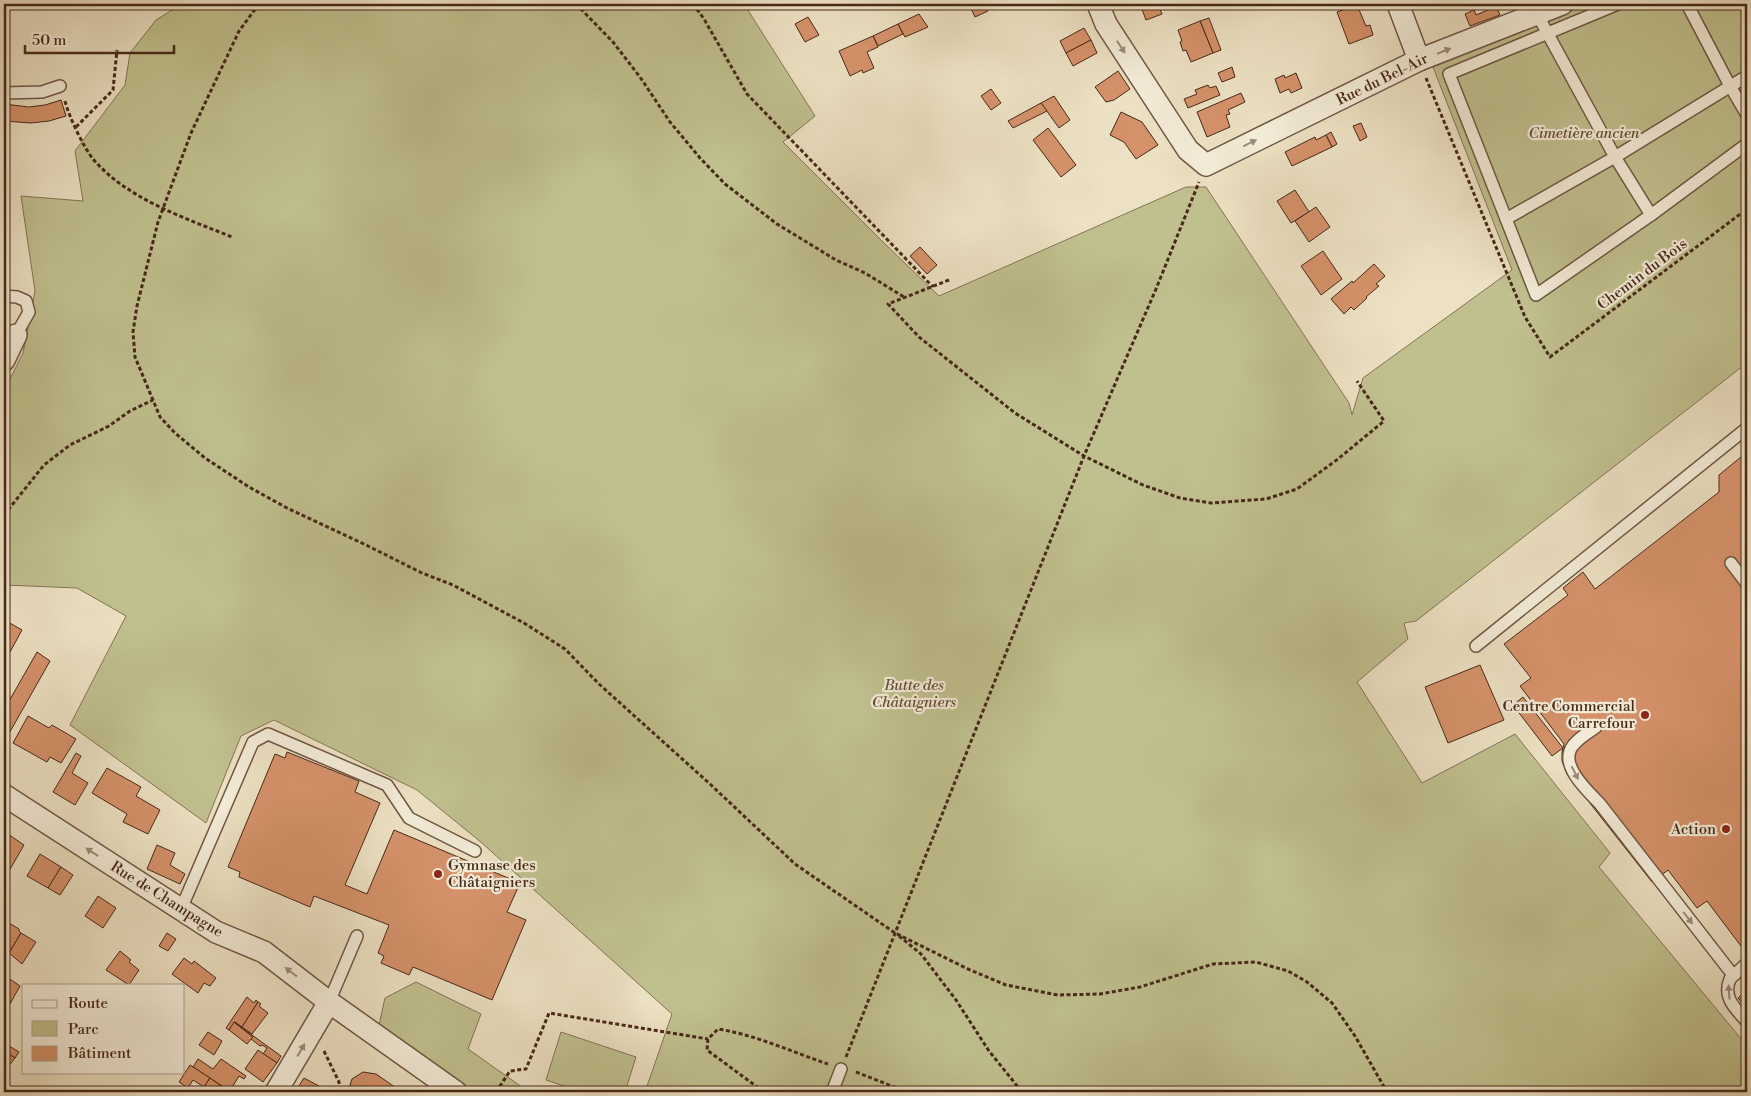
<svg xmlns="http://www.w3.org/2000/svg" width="1751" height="1096" viewBox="0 0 1751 1096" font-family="'Libre Bodoni',serif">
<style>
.green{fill:#c0c08e;stroke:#847454}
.building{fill:#d5926a;stroke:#472919}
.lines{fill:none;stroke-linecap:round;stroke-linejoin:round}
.lane-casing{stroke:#705744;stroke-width:14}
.street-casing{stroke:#705744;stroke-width:24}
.path{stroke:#472919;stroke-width:3;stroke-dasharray:4 2.5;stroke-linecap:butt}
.lane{stroke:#f3ecd8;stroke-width:11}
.street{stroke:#f3ecd8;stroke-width:21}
.oneway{fill:#9d8a78}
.poi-dot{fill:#8f2418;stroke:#f3ecd8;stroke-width:2}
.labels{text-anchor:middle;stroke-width:4.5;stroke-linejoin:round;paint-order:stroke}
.street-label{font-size:15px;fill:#472919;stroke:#f3ecd8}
.park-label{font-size:15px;font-style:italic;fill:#654f36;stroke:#f3ecd8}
.poi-label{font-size:15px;fill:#472919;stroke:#f3ecd8;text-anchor:end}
</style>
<rect width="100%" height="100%" fill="#ece1c3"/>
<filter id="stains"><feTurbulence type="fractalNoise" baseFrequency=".004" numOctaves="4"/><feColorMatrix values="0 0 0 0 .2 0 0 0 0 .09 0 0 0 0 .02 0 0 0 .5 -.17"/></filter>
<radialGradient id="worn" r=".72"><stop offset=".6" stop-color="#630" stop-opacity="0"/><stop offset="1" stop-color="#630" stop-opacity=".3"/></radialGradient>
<!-- green -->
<g class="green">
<polygon points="182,4 744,4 815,116 783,142 885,244 939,296 1186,187 1206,187 1349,403 1352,415 1363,378 1512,270 1433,67 1588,4 1747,4 1747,367 1743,366 1416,621 1404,623 1408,639 1357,682 1422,783 1515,734 1610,853 1599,867 1747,1046 1747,1092 645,1092 672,1014 482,843 417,790 274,720 241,736 206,823 70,725 126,616 77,588 4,585 4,391 23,353 35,291 21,196 83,201 75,151 125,85 130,53 156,20"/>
<polygon points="416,982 481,1014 468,1049 529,1092 472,1092 379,1025 385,998"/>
<polygon points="561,1032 636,1057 625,1092 582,1092 546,1080"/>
</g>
<!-- building -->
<g class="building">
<polygon points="969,4 991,4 986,6 988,11 975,17"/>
<polygon points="1140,4 1158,4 1162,14 1146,20"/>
<polygon points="1486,4 1495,4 1500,15 1470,26 1465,14 1474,10 1476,15 1488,10"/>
<polygon points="1357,5 1366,26 1370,25 1373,35 1349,44 1337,12"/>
<polygon points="919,14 928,27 905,37 898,24"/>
<polygon points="808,17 819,35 805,42 795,24"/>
<polygon points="1209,18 1221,50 1213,53 1200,21"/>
<polygon points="1200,21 1213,53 1191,62 1186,50 1183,51 1180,42 1182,41 1178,30"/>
<polygon points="898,24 903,34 878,46 873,36"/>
<polygon points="1084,28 1091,40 1066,53 1060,41"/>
<polygon points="873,36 878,47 867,52 874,68 863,73 862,70 850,76 839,51"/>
<polygon points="1091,40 1097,53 1073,66 1066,53"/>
<polygon points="1232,67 1235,77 1222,82 1218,73"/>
<polygon points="1118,71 1130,89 1114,100 1106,102 1095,87"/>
<polygon points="1296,73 1302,88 1291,93 1289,89 1280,93 1275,79 1284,75 1285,78"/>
<polygon points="1208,85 1210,88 1216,86 1220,95 1188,108 1184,99 1197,94 1195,90"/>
<polygon points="991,89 1001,103 991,110 981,96"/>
<polygon points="1241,93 1245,102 1228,110 1230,114 1226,115 1230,127 1207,137 1197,112"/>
<polygon points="1054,96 1070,120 1059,128 1041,103"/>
<polygon points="61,100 66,116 49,121 31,123 4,121 4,104 29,107 45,105"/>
<polygon points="1041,103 1047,111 1013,128 1008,121"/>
<polygon points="1121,112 1142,122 1158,145 1136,159 1124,142 1110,135"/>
<polygon points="1361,123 1367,137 1360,141 1353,126"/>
<polygon points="1048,128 1076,165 1061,177 1033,140"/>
<polygon points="1331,132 1337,144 1332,147 1326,135"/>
<polygon points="1326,135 1332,147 1292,166 1285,152 1315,137 1316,140"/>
<polygon points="1295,190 1309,212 1291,223 1277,201"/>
<polygon points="1316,207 1330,227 1309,242 1295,221"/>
<polygon points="920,247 937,265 927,274 910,256"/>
<polygon points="1323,251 1342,279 1321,295 1301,266"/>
<polygon points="1374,264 1385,276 1376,284 1379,286 1366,297 1367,298 1354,310 1351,307 1344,314 1331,299 1352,281 1353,283"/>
<polygon points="1747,452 1747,954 1707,901 1697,908 1668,870 1652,882 1567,774 1562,761 1562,752 1564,744 1520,686 1531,678 1504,644 1568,595 1563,588 1583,572 1595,589 1719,492 1719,475"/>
<polygon points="8,622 22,630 4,663 4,630"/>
<polygon points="37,652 50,661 7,737 4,735 4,710"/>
<polygon points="1480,665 1504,720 1448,743 1425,687"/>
<polygon points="1523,697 1563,748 1552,756 1513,705"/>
<polygon points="28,716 49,728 52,725 76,739 61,763 50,757 47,762 13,743"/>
<polygon points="287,752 359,781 355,792 380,803 345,885 367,894 394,830 520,883 507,912 526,920 492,1000 413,967 409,975 381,963 384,956 378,953 389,925 314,896 310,907 239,877 240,872 228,867 275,754 285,758"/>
<polygon points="76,753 81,756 72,773 88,783 75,805 53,792"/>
<polygon points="107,768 141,787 136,796 160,810 148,834 123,822 127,814 92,793"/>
<polygon points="5,832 24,845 9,871 4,867 4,834"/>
<polygon points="157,845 175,853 170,865 185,874 180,884 147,869"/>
<polygon points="40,854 61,867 48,888 27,876"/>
<polygon points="61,867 73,875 60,895 48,888"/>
<polygon points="98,896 116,908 103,928 85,916"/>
<polygon points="9,923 19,929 19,931 21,933 9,953 4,950 4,931"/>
<polygon points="21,933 36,942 22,964 9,953"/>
<polygon points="167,933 176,939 168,951 159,946"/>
<polygon points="120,951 131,960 129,962 139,970 129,985 106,970"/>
<polygon points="184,958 192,964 194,961 216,978 210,986 204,983 198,993 172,974"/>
<polygon points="4,975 20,986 11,1002 4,998"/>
<polygon points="1747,990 1747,1009 1738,998"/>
<polygon points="247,997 254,1003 256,1000 258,1002 242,1027 235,1022 229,1030 226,1028"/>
<polygon points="4,998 11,1002 4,1014"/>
<polygon points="258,1002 261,1004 259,1006 268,1013 252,1034 242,1027"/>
<polygon points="234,1022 253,1037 247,1044 229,1030"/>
<polygon points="234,1022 281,1056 277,1063 263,1054 267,1048 262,1045 260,1046 251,1039 253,1037"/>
<polygon points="208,1032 222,1041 214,1055 199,1045"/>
<polygon points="4,1043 19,1052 15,1058 4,1051"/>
<polygon points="258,1050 277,1063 263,1082 245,1069"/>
<polygon points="4,1051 15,1058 8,1067 4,1064"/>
<polygon points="198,1059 213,1069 221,1059 246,1076 244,1079 239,1076 231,1089 235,1091 231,1092 193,1067"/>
<polygon points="190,1065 210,1078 204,1087 193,1080 188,1088 179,1082"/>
<polygon points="363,1072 376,1074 402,1092 349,1092 350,1085 352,1079"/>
<polygon points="210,1078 230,1092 212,1092 204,1087"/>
<polygon points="304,1078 319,1086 316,1091 319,1092 295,1092"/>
</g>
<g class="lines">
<defs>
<g id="lane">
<polyline points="1618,4 1449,74 1536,295 1651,215 1747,144"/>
<polyline points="1687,4 1730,86 1747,115"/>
<polyline points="1537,14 1615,157 1651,215"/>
<polyline points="4,93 42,92 60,86"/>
<polyline points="1506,219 1615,157 1747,76"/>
<polyline points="4,296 17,297 26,301 29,312 16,335"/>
<polyline points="1731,563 1747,584"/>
<polyline points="1476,646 1747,428"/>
<path d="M1596 727C1588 733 1573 741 1570 751 1563 769 1589 792 1600 804L1733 975"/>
<polyline points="181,909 253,742 268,734 387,785 409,818 475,851"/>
<path d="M1747 963 1730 979C1722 998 1736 1009 1747 1022"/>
<polyline points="329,1002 357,936"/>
<polyline points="832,1092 841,1069"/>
</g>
<g id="street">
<polyline points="1098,4 1106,24 1188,150 1206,165 1419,60 1562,4"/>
<polyline points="1398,4 1419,60"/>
<polyline points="4,360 16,335"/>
<polyline points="4,795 216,932 264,952 329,1002 456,1092"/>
<polyline points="276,1092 329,1002"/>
</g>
</defs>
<!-- lane casing -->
<use href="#lane" class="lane-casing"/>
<!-- street casing -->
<use href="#street" class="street-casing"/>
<!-- path -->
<g class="path">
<polyline points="259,4 239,31 191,133 158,222 137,306 133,332 135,357 160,417 175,433 205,458 249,487 287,508 364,544 422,573 453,585 524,623 565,649 599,684 710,784 795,864 895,933 968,969 1006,985 1058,995 1100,994 1140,987 1213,964 1256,962 1288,971 1307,982 1332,1003 1355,1036 1387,1092"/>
<polyline points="576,4 613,42 640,77 670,122 700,158 725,184 777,224 836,260 865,273 904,297"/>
<polyline points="693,4 704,19 747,94 933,287"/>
<polyline points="1426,78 1525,317 1550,357 1747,209"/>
<path d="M65 101C69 117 83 146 93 159 127 199 185 218 232 237"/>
<polyline points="76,127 113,90 117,50"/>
<polyline points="949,280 888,304 919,337 1015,413 1084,456 1143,485 1180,498 1211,503 1266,499 1297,489 1338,459 1384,421 1357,381"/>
<polyline points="4,515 44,465 70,445 109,426 130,411 153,400"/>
<polyline points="899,936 921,954 956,1000 989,1051 1022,1092"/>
<polyline points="324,1051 339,1082 339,1092"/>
<polyline points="846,1057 1084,456 1156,289 1199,182"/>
<polyline points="856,1072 907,1092"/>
<polyline points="496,1092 510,1071 526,1069 549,1013 708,1039"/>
<path d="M764 1092 707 1050 708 1039 718 1029C756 1035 792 1052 828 1064"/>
</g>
<!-- lane -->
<use href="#lane" class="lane"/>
<!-- street -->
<use href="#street" class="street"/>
</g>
<!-- one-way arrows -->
<defs><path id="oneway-solid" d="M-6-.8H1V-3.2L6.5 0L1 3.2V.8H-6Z" transform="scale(1.25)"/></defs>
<g class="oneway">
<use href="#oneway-solid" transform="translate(1121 47) rotate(57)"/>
<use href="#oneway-solid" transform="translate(1444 51) rotate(-22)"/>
<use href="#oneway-solid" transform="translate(1250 143) rotate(-26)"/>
<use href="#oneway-solid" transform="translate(1575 773) rotate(63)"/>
<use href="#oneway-solid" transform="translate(92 852) rotate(-147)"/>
<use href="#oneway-solid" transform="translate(1688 918) rotate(52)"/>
<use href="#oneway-solid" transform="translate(291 972) rotate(-143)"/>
<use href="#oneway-solid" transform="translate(1729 992) rotate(-94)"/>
<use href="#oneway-solid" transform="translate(301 1050) rotate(-60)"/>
</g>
<!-- markers -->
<g class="poi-dot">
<circle cx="1645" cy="715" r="5"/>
<circle cx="1726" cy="829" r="5"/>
<circle cx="438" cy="874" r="5"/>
</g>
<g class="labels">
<!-- street labels -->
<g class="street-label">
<text transform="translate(1382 79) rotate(-26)" y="5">Rue du Bel-Air</text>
<text transform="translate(1642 274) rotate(-37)" y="5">Chemin du Bois</text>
<text transform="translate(167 899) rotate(32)" y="5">Rue de Champagne</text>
</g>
<!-- park labels -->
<g class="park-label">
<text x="1584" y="138">Cimetière ancien</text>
<text x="914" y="690">Butte des<tspan x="914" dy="17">Châtaigniers</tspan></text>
</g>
<!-- poi labels -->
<g class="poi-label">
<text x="1635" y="711">Centre Commercial<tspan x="1635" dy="17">Carrefour</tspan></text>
<text x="1716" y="834">Action</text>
<text x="448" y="870" text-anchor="start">Gymnase des<tspan x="448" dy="17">Châtaigniers</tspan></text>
</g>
</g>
<!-- margin -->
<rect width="1751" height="1096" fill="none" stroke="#ece1c3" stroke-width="20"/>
<rect x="5" y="5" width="1741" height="1086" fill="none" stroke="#472919" stroke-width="2.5"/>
<rect x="10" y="10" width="1731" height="1076" fill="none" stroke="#472919"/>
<!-- legend -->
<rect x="22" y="984" width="162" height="90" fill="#f3ecd8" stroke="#ae9e8c"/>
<rect x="32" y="1000" width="25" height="8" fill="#f3ecd8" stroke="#ae9e8c"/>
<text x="68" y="1008" font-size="15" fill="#472919">Route</text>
<rect x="32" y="1021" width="25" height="15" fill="#c0c08e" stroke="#ae9e8c"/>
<text x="68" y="1034" font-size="15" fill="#472919">Parc</text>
<rect x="32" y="1046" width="25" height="15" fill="#d5926a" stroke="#ae9e8c"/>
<text x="68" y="1058" font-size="15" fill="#472919">Bâtiment</text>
<!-- scale -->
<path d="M25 45v8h149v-8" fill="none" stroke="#472919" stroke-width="2.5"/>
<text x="32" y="45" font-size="15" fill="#472919" stroke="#f3ecd8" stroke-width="4" paint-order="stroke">50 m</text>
<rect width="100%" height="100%" filter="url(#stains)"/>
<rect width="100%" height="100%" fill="url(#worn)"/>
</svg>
